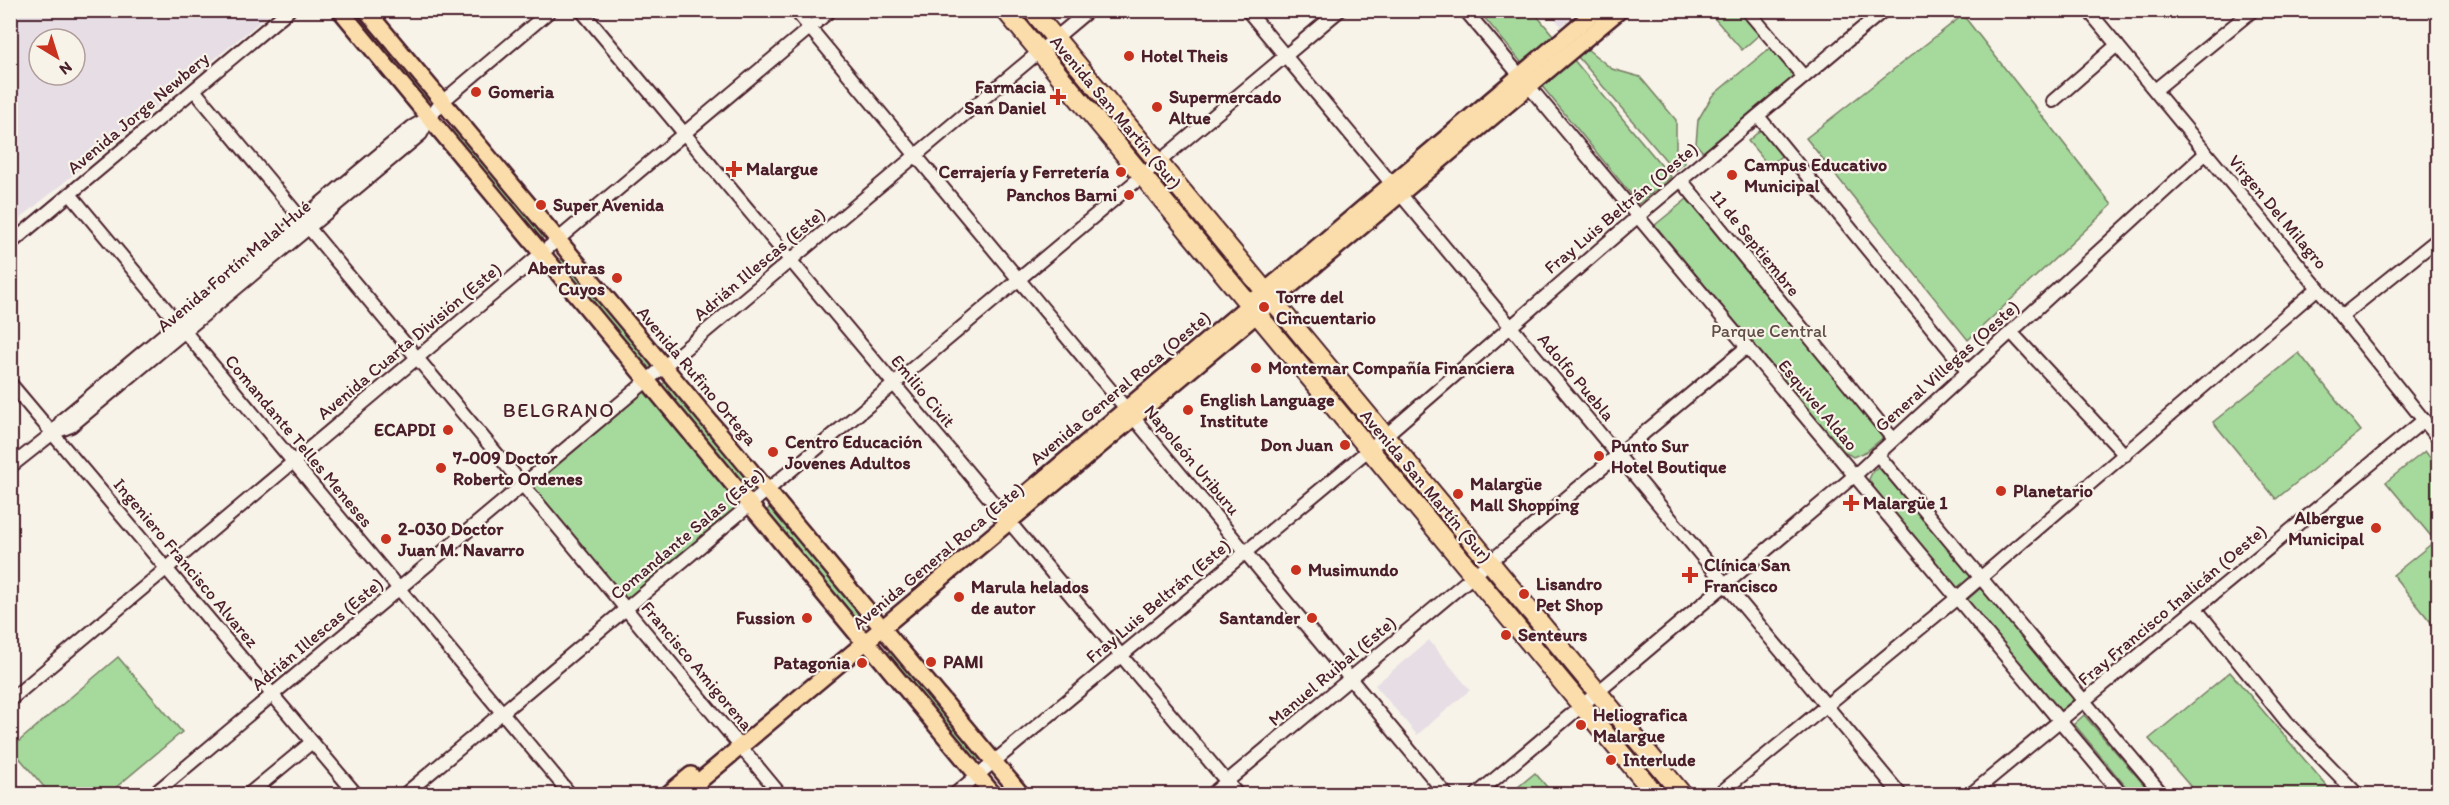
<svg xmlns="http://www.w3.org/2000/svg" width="2449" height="805" viewBox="0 0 2449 805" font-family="Itim,sans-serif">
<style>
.built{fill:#e7dee5;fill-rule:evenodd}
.green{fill:#a5da9c;stroke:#787c64;stroke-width:1.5}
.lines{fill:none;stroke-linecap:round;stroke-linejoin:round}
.minor-casing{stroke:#4a1f2b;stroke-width:16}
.major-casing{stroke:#4a1f2b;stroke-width:20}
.highway-casing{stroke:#4a1f2b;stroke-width:22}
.minor{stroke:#f7f3e8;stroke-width:12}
.major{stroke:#fbddab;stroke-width:15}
.highway{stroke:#fbddab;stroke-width:18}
.poi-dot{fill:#c8321e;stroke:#f7f3e8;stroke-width:2}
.labels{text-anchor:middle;stroke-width:4.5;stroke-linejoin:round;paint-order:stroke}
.poi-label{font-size:18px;font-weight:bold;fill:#4a1f2b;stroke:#f7f3e8;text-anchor:start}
.street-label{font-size:18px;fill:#4a1f2b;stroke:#f7f3e8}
.park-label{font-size:18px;fill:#614e47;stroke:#f7f3e8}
.neighbourhood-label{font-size:20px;letter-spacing:1.5px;fill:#4a1f2b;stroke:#f7f3e8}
</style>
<rect width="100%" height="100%" fill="#f7f3e8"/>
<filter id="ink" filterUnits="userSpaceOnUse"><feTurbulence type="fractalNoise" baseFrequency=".0167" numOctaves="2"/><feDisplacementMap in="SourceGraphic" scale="12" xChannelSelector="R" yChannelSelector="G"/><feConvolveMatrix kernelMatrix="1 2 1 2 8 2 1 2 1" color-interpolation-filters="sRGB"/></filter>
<g filter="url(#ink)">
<!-- built -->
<g class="built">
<path d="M11 10H273V11L11 226ZM39 39H75V75H39Z"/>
<polygon points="1548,11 1579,11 1561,26"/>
<polygon points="1429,640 1470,690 1417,735 1375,685"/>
</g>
<!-- green -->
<g class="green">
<polygon points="346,11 358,11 428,93 427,100 423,101"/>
<polygon points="1479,11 1533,11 1557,40 1525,67"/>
<polygon points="1708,11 1740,11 1760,34 1742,50"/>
<polygon points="1963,15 2112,205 1968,340 1806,138"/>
<polygon points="1771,47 1794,76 1703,152 1696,144 1698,120 1712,96"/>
<polygon points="1587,49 1612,69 1640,77 1676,120 1676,152 1685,163 1675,171 1578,57"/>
<polygon points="1573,59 1671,177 1639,204 1541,85"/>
<polygon points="455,128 543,231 542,238 539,239 450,132"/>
<polygon points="1763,128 1785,153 1769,166 1748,141"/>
<polygon points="1687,199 1884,437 1867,451 1853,457 1840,449 1655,225"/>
<polygon points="564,258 652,362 651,368 647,369 558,262"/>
<polygon points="2299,353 2361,431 2276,499 2213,422"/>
<polygon points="646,381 749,505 626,609 523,485"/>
<polygon points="667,381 756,488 754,491 747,490 662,388 661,385"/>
<polygon points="2425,451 2438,468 2438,631 2393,575 2435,541 2386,482"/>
<polygon points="1879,466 1973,578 1958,590 1874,489 1869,479 1873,471"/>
<polygon points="771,507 860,611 859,617 852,616 767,515 766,511"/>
<polygon points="1981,588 2075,700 2060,712 1967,600"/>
<polygon points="891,650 979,754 978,760 974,761 886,654"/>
<polygon points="118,657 182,732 108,794 50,794 11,748"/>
<polygon points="2230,672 2332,792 2328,794 2197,794 2149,739"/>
<polygon points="2084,715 2152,794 2132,794 2074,724"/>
<polygon points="1535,773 1553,794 1525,794 1518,787"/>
</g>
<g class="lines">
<defs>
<g id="minor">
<polyline points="581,10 1237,794"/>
<polyline points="795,10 1446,794"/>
<polyline points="1247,10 1900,794"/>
<polyline points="1465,10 2121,794"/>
<polyline points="1747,10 1804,77"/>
<polyline points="2088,10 2318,288 2438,438"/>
<polyline points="194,90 780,794"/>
<polyline points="2155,90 2253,10"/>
<polyline points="2053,101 2117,45"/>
<polyline points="1758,116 1968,372"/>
<polyline points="430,117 442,102 551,10"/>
<polyline points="1681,180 1893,439"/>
<polyline points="70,194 570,794"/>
<polyline points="10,244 289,10"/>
<polyline points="2341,317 2438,239"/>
<polyline points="2011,332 2125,455"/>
<polyline points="10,383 356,794"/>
<polyline points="1877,454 2162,794"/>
<polyline points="10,467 53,433 71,426 421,134 430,117 412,127 63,419 53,433"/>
<polyline points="2196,609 2287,722 2357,794"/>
<polyline points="10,700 831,10"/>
<polyline points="154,794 1089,10"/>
<polyline points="249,794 312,742"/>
<polyline points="405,794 1340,10"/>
<polyline points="955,794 1385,436 1637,217 1884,10"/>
<polyline points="1212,794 1747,347"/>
<polyline points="1477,794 1854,476 2206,153"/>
<polyline points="1719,794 1957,598 2318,288"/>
<polyline points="1971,794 2424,420"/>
</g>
<g id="major">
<polyline points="340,10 858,635 866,641 993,794"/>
<polyline points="366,10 1021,794"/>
<polyline points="1001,515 1597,10"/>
<polyline points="668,794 691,775"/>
<polyline points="684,794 1620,10"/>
</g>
<g id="highway">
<polyline points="1005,10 1655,794"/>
<polyline points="1032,10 1682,794"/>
</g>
</defs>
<!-- minor casing -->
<use href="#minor" class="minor-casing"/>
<!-- major casing -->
<use href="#major" class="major-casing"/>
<!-- highway casing -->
<use href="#highway" class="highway-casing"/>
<!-- minor -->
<use href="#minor" class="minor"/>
<!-- major -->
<use href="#major" class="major"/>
<!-- highway -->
<use href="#highway" class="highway"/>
</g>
</g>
<!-- markers -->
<g class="poi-dot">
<circle cx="1129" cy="56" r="6"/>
<circle cx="476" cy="92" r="6"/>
<path d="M1055 88h6v6h6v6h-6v6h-6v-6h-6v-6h6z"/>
<circle cx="1157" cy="107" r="6"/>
<path d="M731 160h6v6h6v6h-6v6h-6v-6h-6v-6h6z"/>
<circle cx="1121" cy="172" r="6"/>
<circle cx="1732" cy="175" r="6"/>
<circle cx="1129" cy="195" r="6"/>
<circle cx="541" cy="205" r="6"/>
<circle cx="617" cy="278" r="6"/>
<circle cx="1264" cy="307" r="6"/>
<circle cx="1256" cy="368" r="6"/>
<circle cx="1188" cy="410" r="6"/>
<circle cx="448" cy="430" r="6"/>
<circle cx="1345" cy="445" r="6"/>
<circle cx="773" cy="452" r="6"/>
<circle cx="1599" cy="456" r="6"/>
<circle cx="441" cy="468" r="6"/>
<circle cx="2001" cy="491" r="6"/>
<circle cx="1458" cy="494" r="6"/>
<path d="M1848 494h6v6h6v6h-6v6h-6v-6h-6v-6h6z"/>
<circle cx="2376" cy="528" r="6"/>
<circle cx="386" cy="539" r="6"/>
<circle cx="1296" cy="570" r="6"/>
<path d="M1687 566h6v6h6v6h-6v6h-6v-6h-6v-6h6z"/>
<circle cx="1524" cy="594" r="6"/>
<circle cx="959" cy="597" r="6"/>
<circle cx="807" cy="618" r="6"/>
<circle cx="1312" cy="618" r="6"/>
<circle cx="1506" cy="635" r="6"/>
<circle cx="931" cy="662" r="6"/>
<circle cx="862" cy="663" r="6"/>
<circle cx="1581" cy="725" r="6"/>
<circle cx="1611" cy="760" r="6"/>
</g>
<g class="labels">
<!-- poi labels -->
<g class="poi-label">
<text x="1141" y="62">Hotel Theis</text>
<text x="1046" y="93" text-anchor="end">Farmacia<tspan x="1046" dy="21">San Daniel</tspan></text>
<text x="488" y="98">Gomeria</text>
<text x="1169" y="103">Supermercado<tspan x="1169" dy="21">Altue</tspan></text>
<text x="1744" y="171">Campus Educativo<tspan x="1744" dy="21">Municipal</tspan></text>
<text x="746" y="175">Malargue</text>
<text x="1109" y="178" text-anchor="end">Cerrajería y Ferretería</text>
<text x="1117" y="201" text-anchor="end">Panchos Barni</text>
<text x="553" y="211">Super Avenida</text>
<text x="605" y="274" text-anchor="end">Aberturas<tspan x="605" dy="21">Cuyos</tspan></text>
<text x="1276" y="303">Torre del<tspan x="1276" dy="21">Cincuentario</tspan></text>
<text x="1268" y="374">Montemar Compañía Financiera</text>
<text x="1200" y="406">English Language<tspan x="1200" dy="21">Institute</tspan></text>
<text x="436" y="436" text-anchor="end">ECAPDI</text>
<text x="785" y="448">Centro Educación<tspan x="785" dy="21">Jovenes Adultos</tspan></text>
<text x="1333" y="451" text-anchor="end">Don Juan</text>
<text x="1611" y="452">Punto Sur<tspan x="1611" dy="21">Hotel Boutique</tspan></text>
<text x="453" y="464">7-009 Doctor<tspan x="453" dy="21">Roberto Ordenes</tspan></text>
<text x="1470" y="490">Malargüe<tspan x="1470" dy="21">Mall Shopping</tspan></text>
<text x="2013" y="497">Planetario</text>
<text x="1863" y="509">Malargüe 1</text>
<text x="2364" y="524" text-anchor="end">Albergue<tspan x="2364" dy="21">Municipal</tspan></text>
<text x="398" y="535">2-030 Doctor<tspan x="398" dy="21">Juan M. Navarro</tspan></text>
<text x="1704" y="571">Clínica San<tspan x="1704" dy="21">Francisco</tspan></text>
<text x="1308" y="576">Musimundo</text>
<text x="1536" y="590">Lisandro<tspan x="1536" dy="21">Pet Shop</tspan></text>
<text x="971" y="593">Marula helados<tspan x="971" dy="21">de autor</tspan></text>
<text x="795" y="624" text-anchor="end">Fussion</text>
<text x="1300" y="624" text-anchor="end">Santander</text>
<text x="1518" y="641">Senteurs</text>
<text x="943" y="668">PAMI</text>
<text x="850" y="669" text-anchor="end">Patagonia</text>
<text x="1593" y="721">Heliografica<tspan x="1593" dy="21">Malargue</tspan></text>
<text x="1623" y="766">Interlude</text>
</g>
<!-- street labels -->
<g class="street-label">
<text transform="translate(1116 112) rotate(50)" y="6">Avenida San Martín (Sur)</text>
<text transform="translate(138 113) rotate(-40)" y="6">Avenida Jorge Newbery</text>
<text transform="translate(1621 208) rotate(-40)" y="6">Fray Luis Beltrán (Oeste)</text>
<text transform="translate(2278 212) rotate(50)" y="6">Virgen Del Milagro</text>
<text transform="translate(1755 243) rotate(51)" y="6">11 de Septiembre</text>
<text transform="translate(759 264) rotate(-40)" y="6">Adrián Illescas (Este)</text>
<text transform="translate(234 266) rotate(-40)" y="6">Avenida Fortín Malal Hué</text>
<text transform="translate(409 341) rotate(-40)" y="6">Avenida Cuarta División (Este)</text>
<text transform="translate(1947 366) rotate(-42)" y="6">General Villegas (Oeste)</text>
<text transform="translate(697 376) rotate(50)" y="6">Avenida Rufino Ortega</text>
<text transform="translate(1576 377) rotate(50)" y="6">Adolfo Puebla</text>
<text transform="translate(1120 388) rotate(-40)" y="6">Avenida General Roca (Oeste)</text>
<text transform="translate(923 391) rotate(50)" y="6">Emilio Civit</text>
<text transform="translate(1818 405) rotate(50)" y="6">Esquivel Aldao</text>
<text transform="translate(299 441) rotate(50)" y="6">Comandante Telles Meneses</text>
<text transform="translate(1192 460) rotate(50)" y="6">Napoleón Uriburu</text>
<text transform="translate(1426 486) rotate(50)" y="6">Avenida San Martín (Sur)</text>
<text transform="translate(687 534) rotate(-40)" y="6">Comandante Salas (Este)</text>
<text transform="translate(938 556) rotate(-40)" y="6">Avenida General Roca (Este)</text>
<text transform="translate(186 563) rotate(50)" y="6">Ingeniero Francisco Alvarez</text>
<text transform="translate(1158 601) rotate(-40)" y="6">Fray Luis Beltrán (Este)</text>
<text transform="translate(2172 605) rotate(-40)" y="6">Fray Francisco Inalicán (Oeste)</text>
<text transform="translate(317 634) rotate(-40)" y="6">Adrián Illescas (Este)</text>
<text transform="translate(697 666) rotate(50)" y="6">Francisco Amigorena</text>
<text transform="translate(1332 671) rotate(-40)" y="6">Manuel Ruibal (Este)</text>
</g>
<!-- park labels -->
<g class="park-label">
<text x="1769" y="337">Parque Central</text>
</g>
<!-- neighbourhood labels -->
<g class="neighbourhood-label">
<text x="559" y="417">BELGRANO</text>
</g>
</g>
<!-- margin -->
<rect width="2449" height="805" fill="none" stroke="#f7f3e8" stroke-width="36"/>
<rect x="18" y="18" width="2413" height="769" fill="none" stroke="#4a1f2b" stroke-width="2" filter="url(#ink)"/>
<!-- north arrow -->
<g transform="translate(57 57) rotate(142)"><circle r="28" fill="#f7f3e8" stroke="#b29e9c" stroke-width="1.5"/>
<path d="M0-4.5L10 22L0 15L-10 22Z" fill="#c8321e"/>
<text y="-9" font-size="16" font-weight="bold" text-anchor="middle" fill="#4a1f2b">N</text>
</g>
</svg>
